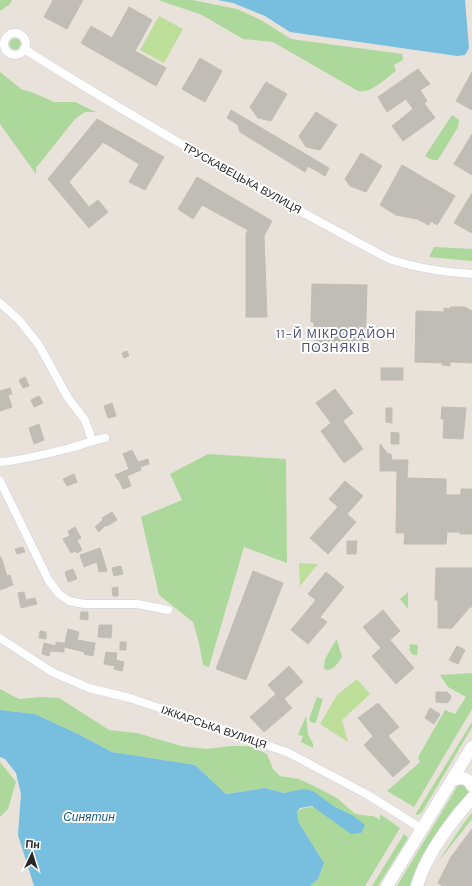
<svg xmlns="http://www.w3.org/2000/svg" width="472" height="886" viewBox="0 0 472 886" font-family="'DM Sans',sans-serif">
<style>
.green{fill:#add89c}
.pitch{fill:#bddf99}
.water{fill:#78bedf}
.building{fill:#c0bcb6;stroke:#c2beb4}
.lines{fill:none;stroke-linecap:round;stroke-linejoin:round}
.street-casing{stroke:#cfd1de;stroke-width:9}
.secondary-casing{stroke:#cfd1de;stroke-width:13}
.street{stroke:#fff;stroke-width:8}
.secondary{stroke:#fff;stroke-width:12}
.labels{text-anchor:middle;stroke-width:4;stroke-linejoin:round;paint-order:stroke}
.street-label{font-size:11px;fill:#272727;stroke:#fff}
.neighbourhood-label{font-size:12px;letter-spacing:1px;fill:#4d5271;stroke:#fff}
.water-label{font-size:12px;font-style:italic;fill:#1c5b85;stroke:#fff}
</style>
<rect width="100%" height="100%" fill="#e8e2da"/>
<!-- green -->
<g class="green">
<polygon points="0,0 12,0 10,4 0,11"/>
<path d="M158 0H192L237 9 261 20 291 39 402 54 403 60 394 65 396 71C385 78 372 94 358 91L273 42 243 39 202 15Z"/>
<circle cx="15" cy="44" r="5.5"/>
<polygon points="0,72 21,89 36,94 54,102 75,102 96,112 85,112 75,119 36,168 36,174 0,124"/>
<path d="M452 115 459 120 458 127 438 160C433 161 430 159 425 156Z"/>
<polygon points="434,247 472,249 472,261 429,257"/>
<polygon points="208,454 286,459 287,563 244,547 209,667 203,665 199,643 193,622 159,595 141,517 182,500 170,474"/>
<polygon points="408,592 408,609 400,599"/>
<path d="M336 640H337L342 657C338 663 334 670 326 670L324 668 325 659Z"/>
<polygon points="410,644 418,645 417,655 413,655 409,650"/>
<polygon points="472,673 472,709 414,807 387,791 420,762 418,757 445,710 455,714 466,697 448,687 440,675"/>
<path d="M0 689 19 699 41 697 59 698 109 730 137 733 181 746 206 749 230 746H249L267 754 273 769 280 776 299 779 312 785 337 798 354 813 360 815 373 816 379 819 380 822V814L400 828 365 886H310L318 879 324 863 299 823 297 812C307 801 338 812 352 815L335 807 293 792 284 793 265 788 226 794 195 765 112 752 80 735 35 714 0 710Z"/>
<polygon points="317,697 323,699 316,722 314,723 310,722 309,719"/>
<polygon points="306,716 308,734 313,744 313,748 301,742 303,736 298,735"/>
<polygon points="472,722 472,727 422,812 418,815 415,815"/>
<polygon points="0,762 16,782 8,809 0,817"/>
<path d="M460 782H464L470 789C466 798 458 803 452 811 436 833 417 859 410 886H397Z"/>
<polygon points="472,813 472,819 438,862 463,824"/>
<polygon points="404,834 408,838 378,886 372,886"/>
</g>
<!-- pitch -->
<g class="pitch">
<polygon points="159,16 183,29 164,63 140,50"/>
<polygon points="299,563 318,564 300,586"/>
<polygon points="357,679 370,694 342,720 348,742 320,724 337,695"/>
</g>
<!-- water -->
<g class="water">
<polygon points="218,0 465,0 469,48 465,55 457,56 290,32 265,16 233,3"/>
<polygon points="0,710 35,714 80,735 112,752 195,765 226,794 265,788 284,793 304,789 313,791 335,807 352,815 365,825 361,833 351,834 312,806 300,808 297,812 299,823 324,863 318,879 310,886 34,886 18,835 21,794 16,773 5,759 0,757"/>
</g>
<!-- building -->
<g class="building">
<polygon points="53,0 83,0 67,29 44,17"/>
<polygon points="129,7 152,20 135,51 166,68 156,86 81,43 91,26 112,38"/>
<polygon points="200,58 222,71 205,102 182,89"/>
<polygon points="418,69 430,84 420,90 427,101 424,103 435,118 403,141 392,126 413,109 406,99 387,112 378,97"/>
<polygon points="472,72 472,110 456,101"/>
<polygon points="266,82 287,94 271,121 258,118 250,107"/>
<polygon points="231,110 329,168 325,176 308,166 305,172 240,132 238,125 227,118"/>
<polygon points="316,112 337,125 320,150 306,147 299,136"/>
<polygon points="97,119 164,157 145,190 129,182 139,164 103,142 69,182 89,207 98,200 108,212 89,228 48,179"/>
<polygon points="472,134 472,175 454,164"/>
<polygon points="361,153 382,166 366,192 350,186 345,179"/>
<polygon points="402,165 455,196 437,225 431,221 429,225 417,219 396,215 380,205"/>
<polygon points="197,177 272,221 264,236 267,317 246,317 246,234 248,230 202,205 193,219 178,209"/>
<polygon points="472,193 472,233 454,223"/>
<polygon points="312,284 367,285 365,351 314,350 314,322 311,322"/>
<polygon points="450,307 465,307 472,311 472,363 450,362 450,366 442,365 443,363 415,362 416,311 444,312 444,308 450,309"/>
<polygon points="127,351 129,356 124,358 122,353"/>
<rect x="381" y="368" width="22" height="12"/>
<polygon points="25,377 29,386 23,388 19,380"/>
<polygon points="10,388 12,394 8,395 12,407 0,411 0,391"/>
<polygon points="335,389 353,413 343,421 363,449 344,463 321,431 331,423 316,403"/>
<polygon points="39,396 43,403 34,407 31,400"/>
<polygon points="112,403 116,416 108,418 104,406"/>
<polygon points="442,407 466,408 463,439 443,438 444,419 441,419"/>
<polygon points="386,408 392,408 392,423 386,422"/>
<polygon points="39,424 44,440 34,444 29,428"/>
<polygon points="391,432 399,433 399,444 391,444"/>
<polygon points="380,444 388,454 391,454 392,460 408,460 407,478 446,479 446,495 461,495 461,489 472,489 472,534 460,534 460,532 447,532 446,544 404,544 405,533 396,533 397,471 380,471"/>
<polygon points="132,450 138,462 148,459 149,464 140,467 141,470 127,476 131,486 123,489 119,480 118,480 115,475 129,469 123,454"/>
<polygon points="74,474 77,482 67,486 63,479"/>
<polygon points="345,481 363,496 347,514 356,522 328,554 310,538 338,507 329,499"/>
<polygon points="112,512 117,520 107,526 106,525 99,532 95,527 103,520 102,518"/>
<polygon points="75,527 81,538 77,540 82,550 77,553 75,551 71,553 63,539 70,536 68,531"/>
<polygon points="347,541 357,541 356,554 347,554"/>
<polygon points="23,547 25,552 17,554 15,549"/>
<polygon points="100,548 107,571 99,572 97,562 84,567 80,555"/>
<polygon points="0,557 1,557 7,576 10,575 13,585 0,590"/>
<polygon points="121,566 123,574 114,576 112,568"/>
<polygon points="436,568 472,568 472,607 470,607 452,628 438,628 438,600 435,600"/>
<polygon points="73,569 77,579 68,582 65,572"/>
<polygon points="253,571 283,583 246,680 216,669"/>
<polygon points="326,572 344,587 320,617 327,622 308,644 291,630 316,600 308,594"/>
<polygon points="118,587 118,596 113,596 112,588"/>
<polygon points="24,592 26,600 35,598 37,604 21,608 18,593"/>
<polygon points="383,610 400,631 390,640 414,668 396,684 372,656 381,648 363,627"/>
<polygon points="81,612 88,612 88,620 80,619"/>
<polygon points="99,625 112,625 111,638 98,637"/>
<polygon points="68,629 79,632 77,640 95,643 93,656 84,654 85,652 64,647"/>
<polygon points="40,631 46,632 46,639 39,638"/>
<polygon points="56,642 64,643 64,652 50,651 49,656 42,654 44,643 56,646"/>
<rect x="120" y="642" width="6" height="8"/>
<polygon points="457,646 465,650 458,664 449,660"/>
<polygon points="106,652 117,653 116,660 124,662 122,671 114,669 115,666 104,664"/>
<polygon points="289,666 303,682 284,699 292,708 264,732 250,717 276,694 268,685"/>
<polygon points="436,692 447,692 451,696 450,700 447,703 436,702"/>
<polygon points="378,703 399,727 388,736 410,762 393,777 364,745 373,736 358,718"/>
<polygon points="430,708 440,714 434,724 425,718"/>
<polygon points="472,829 472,886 443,886 438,883 451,857"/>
</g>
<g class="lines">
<defs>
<g id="street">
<circle cx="15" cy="44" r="11"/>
<path d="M24 49C143 124 265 193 389 259 416 268 443 272 472 274"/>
<polyline points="0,303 19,320 39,345 68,398 85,420 92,440"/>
<path d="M0 462C23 460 47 454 70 448 82 445 93 440 105 438"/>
<polyline points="0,481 49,581 59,594 69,601 84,604 137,604 168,610"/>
<polyline points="0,638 52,672 89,688 130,698 230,732 289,753 368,795 422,829"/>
</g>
<g id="secondary">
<path d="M452 780C460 778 468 776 472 786"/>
<polyline points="387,886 472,747"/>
<path d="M417 886C426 854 451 822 472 798"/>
</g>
</defs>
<!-- street casing -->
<use href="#street" class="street-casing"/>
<!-- secondary casing -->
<use href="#secondary" class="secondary-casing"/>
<!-- street -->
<use href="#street" class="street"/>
<!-- secondary -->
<use href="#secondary" class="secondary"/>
</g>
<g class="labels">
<!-- street labels -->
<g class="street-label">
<text transform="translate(242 178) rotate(29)" y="4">ТРУСКАВЕЦЬКА ВУЛИЦЯ</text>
<text transform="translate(214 727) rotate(19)" y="4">ІЖКАРСЬКА ВУЛИЦЯ</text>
</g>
<!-- neighbourhood labels -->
<g class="neighbourhood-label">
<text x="336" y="338">11-Й МІКРОРАЙОН<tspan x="336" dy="14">ПОЗНЯКІВ</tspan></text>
</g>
<!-- water labels -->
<g class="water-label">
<text x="89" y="821">Синятин</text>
</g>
</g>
<!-- north arrow -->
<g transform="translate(32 854) rotate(4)" stroke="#ffffff" stroke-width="3" paint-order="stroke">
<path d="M0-3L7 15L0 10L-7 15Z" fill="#272727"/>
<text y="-6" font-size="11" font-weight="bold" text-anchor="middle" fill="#272727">Пн</text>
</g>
</svg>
